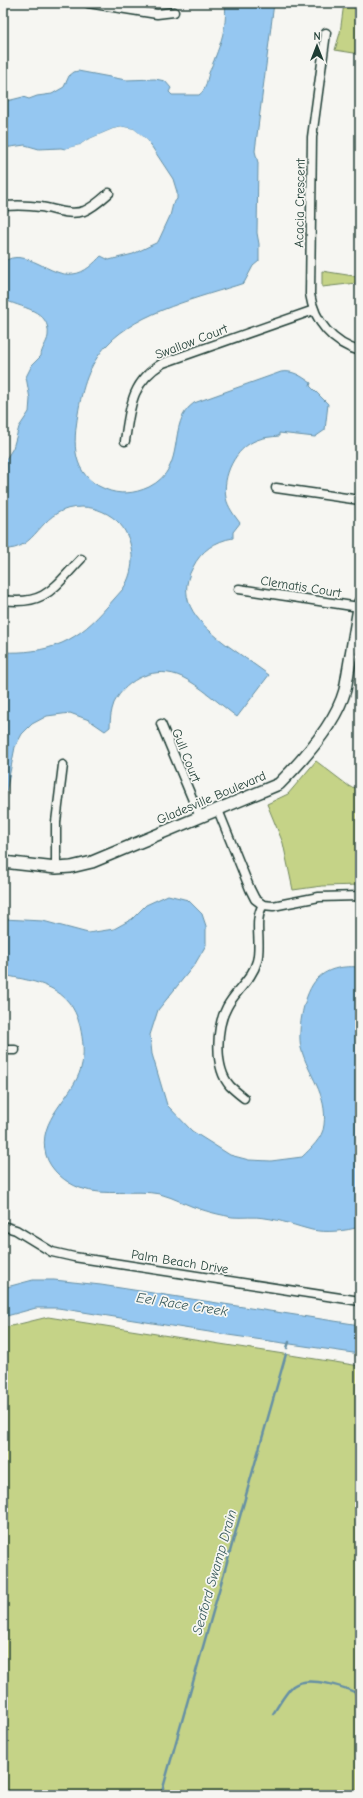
<svg xmlns="http://www.w3.org/2000/svg" width="363" height="1798" viewBox="0 0 363 1798" font-family="'Comic Neue',sans-serif">
<style>
.green{fill:#c5d387;stroke:#72885e}
.water{fill:#95c7f1;stroke:#6690a5}
.pier{fill:#f6f6f2}
.lines{fill:none;stroke-linecap:round;stroke-linejoin:round}
.stream{stroke:#6690a5;stroke-width:2.5}
.street-casing{stroke:#1f3d34;stroke-width:11}
.secondary-casing{stroke:#1f3d34;stroke-width:14}
.street{stroke:#f6f6f2;stroke-width:8}
.secondary{stroke:#f6f6f2;stroke-width:11}
.labels{text-anchor:middle;stroke-width:3.5;stroke-linejoin:round;paint-order:stroke}
.street-label{font-size:13px;fill:#1f3d34;stroke:#f6f6f2}
.water-label{font-size:14px;font-style:italic;fill:#37595a;stroke:#f6f6f2}
</style>
<rect width="100%" height="100%" fill="#f6f6f2"/>
<filter id="ink" filterUnits="userSpaceOnUse"><feTurbulence type="fractalNoise" baseFrequency=".025" numOctaves="2"/><feDisplacementMap in="SourceGraphic" scale="8" xChannelSelector="R" yChannelSelector="G"/><feConvolveMatrix kernelMatrix="1 2 1 2 8 2 1 2 1" color-interpolation-filters="sRGB"/></filter>
<g filter="url(#ink)">
<!-- green -->
<g class="green">
<polygon points="344,3 360,3 360,54 335,50 340,33"/>
<polygon points="322,271 360,277 360,284 357,283 322,287"/>
<polygon points="316,761 350,787 360,788 360,885 322,886 293,890 283,843 267,804 288,794"/>
<polygon points="48,1317 360,1366 360,1795 3,1795 3,1328"/>
</g>
<!-- water -->
<g class="water">
<path d="M225 3H274L255 151 258 163 257 233 259 244V261L253 266 244 283C202 297 138 311 107 345 89 364 82 388 78 414 73 443 71 475 105 489 119 495 134 494 149 487 189 467 165 423 194 403L281 372C293 370 301 376 311 383L310 386 328 404 325 430 315 437 279 433V436C272 437 264 437 257 440 235 448 222 476 226 498 228 507 234 515 240 523L233 532V538C215 541 201 551 193 567 174 602 201 625 227 645 241 655 255 665 269 675L237 717C221 705 199 685 182 677 156 665 127 678 114 703 111 711 110 719 110 727L105 731 89 720 70 713 47 716 32 724 22 734 15 747 3 808V652C23 653 43 651 62 643 80 635 94 622 107 607 112 601 118 595 123 589 136 569 135 542 120 524 111 514 96 507 82 507 40 507 40 546 9 549L3 545V464L13 448 19 427 29 412 30 399 26 377 32 365 41 356C41 349 47 343 48 336 51 309 20 308 3 299V262C26 246 50 278 73 274 85 273 94 263 101 256L109 260 133 254 158 242 170 216 173 204 177 199V192L173 179 148 141 134 129 124 127 113 129 87 140 80 145 65 149 61 148 39 149 25 145 3 148V102L23 97 29 99 37 96 52 94 64 87 69 76 74 72 78 71 126 80 155 79 165 81 171 88 169 92 172 95H199C207 89 206 82 209 73 218 50 228 29 225 3Z"/>
<path d="M168 895 188 900 202 914 206 926V945L195 964 158 1010 150 1035 152 1054 167 1105 192 1131 230 1155 249 1160 271 1161 302 1157C310 1149 323 1138 324 1125 328 1094 308 1075 301 1048 297 1030 304 992 317 979 329 967 345 966 360 967V1227C345 1231 327 1233 312 1230 296 1226 281 1220 265 1218 254 1216 243 1218 232 1217 222 1215 212 1213 203 1210 188 1206 175 1198 160 1194 134 1189 105 1197 80 1188 66 1183 50 1170 46 1155 36 1119 73 1098 81 1068 85 1054 83 1040 80 1026 70 986 38 982 3 975V919L43 921 88 933 114 929 132 919 146 905Z"/>
<polygon points="33,1280 54,1280 101,1285 360,1325 360,1354 228,1335 58,1308 36,1308 3,1317 3,1288"/>
</g>
<!-- pier -->
<polygon class="pier" points="124,127 134,129 139,133 148,141 152,152 147,143 137,133 130,130 124,129 111,132 70,150 67,151 64,149 80,145 87,140 113,129"/>
<g class="lines">
<!-- stream -->
<g class="stream">
<polyline points="287,1348 289,1342"/>
<path d="M273 1714C278 1706 286 1692 293 1686 308 1675 346 1687 360 1695"/>
<polyline points="161,1795 286,1354"/>
</g>
<defs>
<g id="street">
<polyline points="88,3 157,14 174,12"/>
<path d="M326 33 312 137 310 294C314 321 333 344 360 351"/>
<path d="M3 206C16 205 28 205 41 207 55 209 70 216 84 211 94 207 102 199 109 193"/>
<path d="M125 441C130 407 131 382 163 363L314 310"/>
<polyline points="276,488 360,500"/>
<polyline points="239,589 359,607"/>
<path d="M3 600C46 606 54 587 81 559"/>
<polyline points="161,724 200,817"/>
<polyline points="218,810 250,889 255,899 263,905 273,906 319,897 360,896"/>
<polyline points="56,868 56,822 63,765"/>
<polyline points="3,1050 15,1050"/>
<path d="M244 1098C239 1094 234 1090 230 1086 214 1068 216 1027 227 1007 236 990 252 980 257 961 262 942 253 921 263 905"/>
<polyline points="3,1226 16,1230 52,1252 74,1257 360,1301"/>
</g>
<path id="secondary" d="M3 862 56 868 71 867 92 862 279 784C303 760 336 723 345 690L360 602"/>
</defs>
<!-- street casing -->
<use href="#street" class="street-casing"/>
<!-- secondary casing -->
<use href="#secondary" class="secondary-casing"/>
<!-- street -->
<use href="#street" class="street"/>
<!-- secondary -->
<use href="#secondary" class="secondary"/>
</g>
</g>
<g class="labels">
<!-- street labels -->
<g class="street-label">
<text transform="translate(299 203) rotate(-89)" y="5">Acacia Crescent</text>
<text transform="translate(191 341) rotate(-21)" y="5">Swallow Court</text>
<text transform="translate(301 586) rotate(9)" y="5">Clematis Court</text>
<text transform="translate(187 755) rotate(68)" y="5">Gull Court</text>
<text transform="translate(211 797) rotate(-23)" y="5">Gladesville Boulevard</text>
<text transform="translate(180 1261) rotate(9)" y="5">Palm Beach Drive</text>
</g>
<!-- water labels -->
<g class="water-label">
<text transform="translate(182 1304) rotate(9)" y="5">Eel Race Creek</text>
<text transform="translate(214 1572) rotate(-74)" y="5">Seaford Swamp Drain</text>
</g>
</g>
<!-- margin -->
<rect width="363" height="1798" fill="none" stroke="#f6f6f2" stroke-width="16"/>
<rect x="8" y="8" width="347" height="1782" fill="none" stroke="#1f3d34" stroke-width="1.5" filter="url(#ink)"/>
<!-- north arrow -->
<g transform="translate(317 46)" stroke="#f6f6f2" stroke-width="3" paint-order="stroke">
<path d="M0-3L7 15L0 10L-7 15Z" fill="#1f3d34"/>
<text y="-6" font-size="11" font-weight="bold" text-anchor="middle" fill="#1f3d34">N</text>
</g>
</svg>
